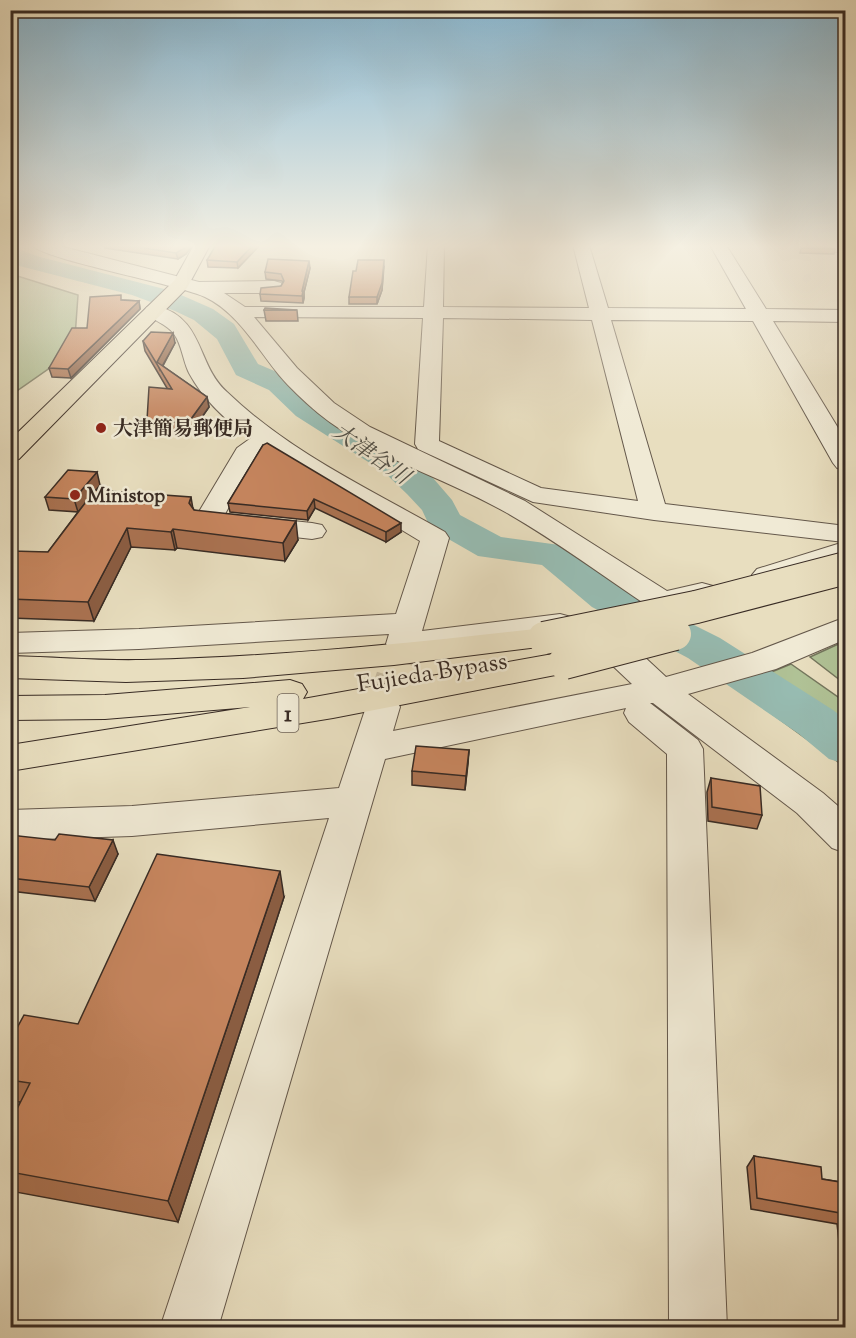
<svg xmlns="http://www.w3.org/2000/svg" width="856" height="1338" viewBox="0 0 856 1338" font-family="'Sorts Mill Goudy','Noto Serif JP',serif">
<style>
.green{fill:#b0c296;stroke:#74765d;stroke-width:1.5}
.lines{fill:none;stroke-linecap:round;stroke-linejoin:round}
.river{fill:#97bcb2;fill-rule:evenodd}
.minor-tunnel{stroke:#c5baa0;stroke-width:32;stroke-dasharray:32 16;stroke-linecap:butt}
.minor-casing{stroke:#64584b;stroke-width:2}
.major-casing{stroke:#382b24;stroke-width:2}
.highway-casing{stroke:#382b24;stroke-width:2}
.minor{fill:#f0ead5;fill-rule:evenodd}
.major{fill:#e8debf;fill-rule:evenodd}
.highway{fill:#e8debf;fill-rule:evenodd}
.highway-bridge-casing{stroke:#382b24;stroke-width:34;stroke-linecap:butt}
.highway-bridge{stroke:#e8debf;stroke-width:32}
.wall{fill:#aa7251;stroke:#382b24;stroke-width:1.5}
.shaded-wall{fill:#8b5d42;stroke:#382b24;stroke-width:1.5}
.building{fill:#c6855e;stroke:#382b24;stroke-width:1.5}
.poi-dot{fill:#8f2418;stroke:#f0ead5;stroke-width:2}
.labels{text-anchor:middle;stroke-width:5;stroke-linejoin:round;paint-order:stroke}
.far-poi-label{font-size:20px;font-weight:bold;fill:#382b24;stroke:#f0ead5;text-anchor:start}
.far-water-label{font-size:22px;font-style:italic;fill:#504f48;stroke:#f0ead5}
.shield{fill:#f0ead5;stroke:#6f6459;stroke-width:1.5}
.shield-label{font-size:22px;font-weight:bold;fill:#382b24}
.street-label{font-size:24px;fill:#382b24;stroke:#f0ead5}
</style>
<rect width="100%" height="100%" fill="#e8debf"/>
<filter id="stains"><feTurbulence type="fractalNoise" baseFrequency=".00333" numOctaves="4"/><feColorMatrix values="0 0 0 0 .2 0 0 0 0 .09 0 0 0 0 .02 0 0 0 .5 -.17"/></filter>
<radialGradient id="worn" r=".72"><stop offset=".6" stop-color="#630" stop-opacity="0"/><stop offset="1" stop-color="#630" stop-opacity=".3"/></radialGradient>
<!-- green -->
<g class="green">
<polygon points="11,274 78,295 74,351 11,395"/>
<polygon points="845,641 845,684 810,657"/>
<polygon points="791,664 845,702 845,767 735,687"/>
</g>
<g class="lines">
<!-- river -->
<polygon class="river" points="10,246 40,257 172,291 213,309 234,324 258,364 291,378 318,402 408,458 433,478 452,500 460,515 501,537 567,546 622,589 720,638 833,710 846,720 846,764 829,759 799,734 688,658 592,607 542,565 478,556 431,529 422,510 407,494 384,472 296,416 269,390 236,375 217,339 194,320 175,311 132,295 12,264"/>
<!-- minor-tunnel -->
<polyline class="minor-tunnel" points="383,707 402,644"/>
<defs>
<g id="minor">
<path d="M32 245H56L199 282 274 281 281 283 283 287 281 291 274 293H224L245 307H424L428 245H444L443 307 589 308 573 245H589L608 308 746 309 710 245H726L766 309 846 310V322L773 321 846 441V470L837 468 833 463 753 321 611 320 665 504 846 526V559L767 584 757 581 752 575 757 569 844 542 654 520 533 502 418 449 415 444 423 318 254 317 297 368 334 403 370 427 525 501 667 591 702 583 713 586 717 592 713 598C693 603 671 613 651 608 603 576 556 541 507 513 446 478 373 458 318 413 305 402 290 388 279 375 257 348 237 312 205 297 177 284 41 259 32 245ZM443 318 592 320 638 501 541 488 439 441Z"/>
<polygon points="814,245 846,245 846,253 816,249"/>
<path d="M154 305C206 318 195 363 227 392 289 452 371 490 445 532L449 538 422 631 560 614 571 617 638 651 666 677 752 653 846 617V639L776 669 688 694 823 793 846 813V853L832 848 797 813 653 703H650L698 740 703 749 727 1328H669L667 754 629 722 624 713 626 708 385 759 218 1328H160L329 818 132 836 10 840V810L132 806 339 788 366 707 371 698 383 695 395 698 400 707 393 731 632 684 614 667 555 635 402 654 391 651 386 644 389 634 139 649 10 653V633L139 629 396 614 420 541 268 449 256 457 225 514 312 523 322 525 326 531 322 537 312 539 198 526 194 520 237 448 251 438C227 422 203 399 189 373 183 361 182 345 174 334 166 323 152 321 144 311L147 307Z"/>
</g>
<polygon id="major" points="194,245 210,245 187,288 19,459 10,461 10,440 174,281"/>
<g id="highway">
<path d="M544 628 555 631 560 638 555 645 394 665 243 678 126 682 10 678V656C55 657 99 661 143 660 277 657 411 643 544 628Z"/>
<polygon points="564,652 576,655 580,663 576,671 333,718 10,771 10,745 250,707 105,719 10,720 10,696 105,695 290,680 302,684 307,692 303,699"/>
</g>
</defs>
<!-- minor casing -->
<use href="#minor" class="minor-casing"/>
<!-- major casing -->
<use href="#major" class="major-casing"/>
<!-- highway casing -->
<use href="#highway" class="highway-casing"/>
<!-- minor -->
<use href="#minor" class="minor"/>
<!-- major -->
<use href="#major" class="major"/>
<!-- highway -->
<use href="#highway" class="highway"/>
<defs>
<g id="highway-bridge">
<polyline points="544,638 696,607 846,568"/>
<polyline points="564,663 675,634"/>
</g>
</defs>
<!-- highway-bridge casing -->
<use href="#highway-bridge" class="highway-bridge-casing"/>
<!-- highway-bridge -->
<use href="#highway-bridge" class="highway-bridge"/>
</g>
<!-- wall -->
<g class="wall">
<polygon points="104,245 193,245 186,254 178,259 105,248"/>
<polygon points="260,245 238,268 208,267 207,260"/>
<polygon points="802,245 817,246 835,249 834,254 800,253"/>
<polygon points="384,267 382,290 377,304 349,304 349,297"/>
<polygon points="310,268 304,292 304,298 303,303 261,301 260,294 281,286 283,283 282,281 266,279 265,272"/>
<polygon points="122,300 139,301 140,309 71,378 52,377 49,368 87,328"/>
<polygon points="264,310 297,310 298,321 266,321"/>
<polygon points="143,341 175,343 163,366 207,397 209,407 190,434 149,431 147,420 167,388 145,351"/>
<polygon points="263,445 401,532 386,542 315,508 308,520 230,512 228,503"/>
<polygon points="100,485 97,490 193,508 194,510 298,540 285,561 177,548 175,550 131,547 94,621 10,618 10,553 48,552 78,512 49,510 45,497"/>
<polygon points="469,750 465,790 412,785 412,771"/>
<polygon points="711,778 762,815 757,829 708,821 707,792"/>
<polygon points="10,835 118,854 95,901 10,891"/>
<polygon points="284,897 178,1222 10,1191 10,1123 20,1102 10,1101 10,1041 78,1024"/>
<polygon points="754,1156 822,1179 846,1183 846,1242 839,1241 837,1224 751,1209 747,1167"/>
</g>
<!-- shaded-wall -->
<g class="shaded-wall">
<polygon points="187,245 193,245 186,254 178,259 176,253"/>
<polygon points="253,245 260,245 238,268 237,262"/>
<polygon points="384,260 382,290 377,304 377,297"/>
<polygon points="309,261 310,268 304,292 304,298 303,303 302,291"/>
<polygon points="139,301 140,309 71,378 68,369"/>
<polygon points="173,333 175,343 160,370 157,362"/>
<polygon points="207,397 209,407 190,434 188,423"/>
<polygon points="97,472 100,485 78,512 74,499"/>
<polygon points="191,497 194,515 189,503"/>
<polygon points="314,499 315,508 308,520 307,511"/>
<polygon points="296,521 298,540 285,561 283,543"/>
<polygon points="401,523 401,532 386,542 386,532"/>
<polygon points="127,528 131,547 94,621 88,602"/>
<polygon points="173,529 177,548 175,550 171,532"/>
<polygon points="469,750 468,764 465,790 466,776"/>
<polygon points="113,840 118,854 95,901 89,887"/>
<polygon points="280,871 284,897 178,1222 168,1201"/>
</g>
<!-- building -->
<g class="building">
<polygon points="124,245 187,245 185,248 176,253"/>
<polygon points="216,245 253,245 237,262 207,260"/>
<polygon points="802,245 816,245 817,246 835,249 801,248"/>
<polygon points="268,259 309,261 302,291 303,291 302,296 260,294 261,288 281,286 284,281 281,274 265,272"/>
<polygon points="358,260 384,260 382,283 377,297 349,297 353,271 356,271"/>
<polygon points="121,295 121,300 139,301 68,369 49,368 72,328 87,328 90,297"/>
<polygon points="265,308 297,310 264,310"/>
<polygon points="151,332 173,333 157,362 207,397 188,423 147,420 149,387 172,389 143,341"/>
<polygon points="267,443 401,523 386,532 314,499 307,511 228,503 263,445"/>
<polygon points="68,470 97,472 74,499 45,497"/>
<polygon points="95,490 191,497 189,503 194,510 296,521 283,543 173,529 171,532 127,528 88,602 10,599 10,553 12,551 48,552"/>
<polygon points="416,746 469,750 466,776 412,771"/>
<polygon points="711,778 760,786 762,815 712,807"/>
<polygon points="59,834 113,840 89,887 10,878 10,835 55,840"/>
<polygon points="157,854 280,871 168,1201 10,1172 10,1123 30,1083 10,1080 10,1041 24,1015 78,1024"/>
<polygon points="754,1156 821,1167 822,1179 846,1183 846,1214 757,1198"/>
</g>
<!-- sky -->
<linearGradient id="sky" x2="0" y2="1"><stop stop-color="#87b7d2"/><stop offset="0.57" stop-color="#f5f0e2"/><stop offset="1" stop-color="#f5f0e2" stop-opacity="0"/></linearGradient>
<rect width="856" height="432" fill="url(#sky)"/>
<!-- markers -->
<g class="poi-dot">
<circle cx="101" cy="428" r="6"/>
<circle cx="75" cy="495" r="6"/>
</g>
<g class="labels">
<!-- far-poi labels -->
<g class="far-poi-label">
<text x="113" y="435">大津簡易郵便局</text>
<text x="87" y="502">Ministop</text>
</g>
<!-- far-water labels -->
<g class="far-water-label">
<text transform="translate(372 453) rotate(35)" y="8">大津谷川</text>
</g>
<!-- shield labels -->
<rect class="shield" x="277.5" y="694" width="21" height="38" rx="4.5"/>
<g class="shield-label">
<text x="288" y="721">1</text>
</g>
<!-- street labels -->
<g class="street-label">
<text transform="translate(432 672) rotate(-9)" y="8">Fujieda Bypass</text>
</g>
</g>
<!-- margin -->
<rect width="856" height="1338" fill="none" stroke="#e8debf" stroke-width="36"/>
<rect x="12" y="12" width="832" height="1314" fill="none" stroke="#382b24" stroke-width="3"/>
<rect x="18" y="18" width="820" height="1302" fill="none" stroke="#382b24" stroke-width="1.5"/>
<rect width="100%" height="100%" filter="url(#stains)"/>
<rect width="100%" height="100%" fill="url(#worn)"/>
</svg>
